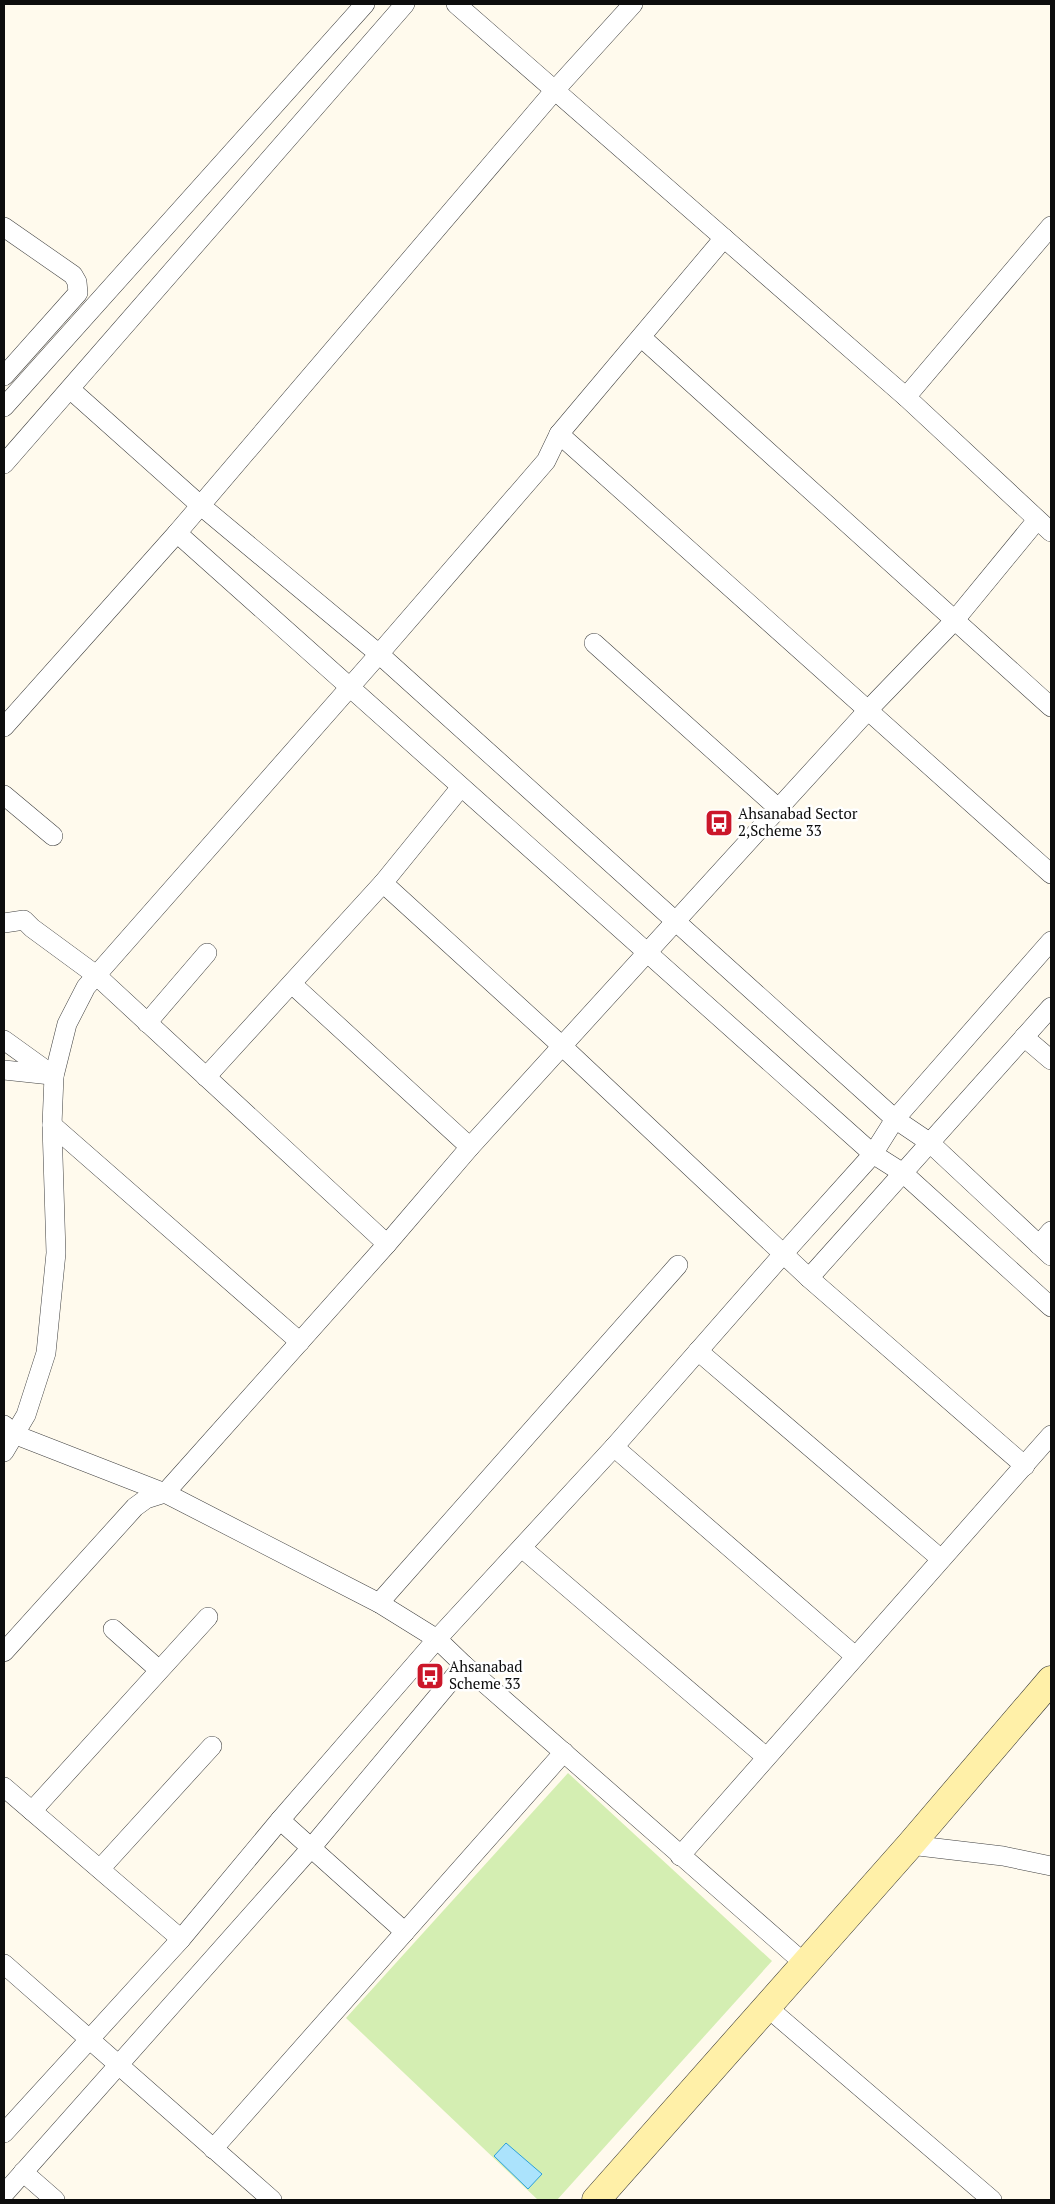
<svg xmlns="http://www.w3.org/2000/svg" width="1055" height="2204" viewBox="0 0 1055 2204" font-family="'PT Serif',serif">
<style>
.green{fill:#d4eeb2}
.water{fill:#abe3fc;stroke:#2b9fdb}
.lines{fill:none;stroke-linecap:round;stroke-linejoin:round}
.street-casing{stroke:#404040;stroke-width:20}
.secondary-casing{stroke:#2f2f2f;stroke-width:29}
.street{stroke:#fff;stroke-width:19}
.secondary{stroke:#fff0a8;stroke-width:28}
.labels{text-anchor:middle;stroke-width:5;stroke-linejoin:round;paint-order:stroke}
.poi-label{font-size:15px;fill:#0d0d0d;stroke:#fff;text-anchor:start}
</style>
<rect width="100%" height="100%" fill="#fffaed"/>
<!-- green -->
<polygon class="green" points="568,1773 772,1961 557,2200 538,2200 346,2018"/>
<!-- water -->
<polygon class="water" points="506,2143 542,2174 528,2189 494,2156"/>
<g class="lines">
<defs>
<g id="street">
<polyline points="456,4 906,397 1051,532"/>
<polyline points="633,4 555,90 177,533 873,1154 903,1173 1051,1307"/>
<polyline points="4,227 73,275 77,282 78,293 4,376"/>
<polyline points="641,337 1051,707"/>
<polyline points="70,389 200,505 379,654 546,461 559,434 724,238"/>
<polyline points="906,397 1051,226"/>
<polyline points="4,407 365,4"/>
<polyline points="559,434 1051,874"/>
<polyline points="4,464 405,4"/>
<polyline points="594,643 778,808"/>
<polyline points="4,727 177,533"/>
<polyline points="4,795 53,836"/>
<polyline points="383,883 563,1047 809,1278 1025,1466"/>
<polyline points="4,923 24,920 32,928 96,975 387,1244"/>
<polyline points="292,984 470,1147"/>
<polyline points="147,1023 207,953"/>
<polyline points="1024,1037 1051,1060"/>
<polyline points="4,1040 54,1076"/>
<polyline points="4,1070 51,1075"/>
<polyline points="206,1077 383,883 461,787"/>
<polyline points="52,1125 300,1342"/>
<polyline points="1039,1245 1051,1231"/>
<polyline points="809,1278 1051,1007"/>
<polyline points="698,1351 941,1559"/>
<polyline points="4,1425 16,1435 165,1493 379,1603 437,1639 464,1665 805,1964"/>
<polyline points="614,1447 855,1656"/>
<polyline points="4,1452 26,1415 46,1353 56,1253 52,1125 54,1076 67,1024 86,987 379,654 895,1119 929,1142 1051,1256"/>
<polyline points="522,1548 766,1757"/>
<polyline points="379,1603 678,1265"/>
<polyline points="113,1629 159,1670"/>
<polyline points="4,1652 135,1507 146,1499 165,1493 387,1244 470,1147 869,709 954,621 1037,520"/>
<polyline points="4,1787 181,1939"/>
<polyline points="32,1811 208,1617"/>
<polyline points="280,1820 405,1932"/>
<polyline points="910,1845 1003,1856 1051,1866"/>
<polyline points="680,1856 1051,1435"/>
<polyline points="100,1869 212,1746"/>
<polyline points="4,1964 272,2200"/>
<polyline points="767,2007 992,2200"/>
<polyline points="4,2133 181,1939 280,1820 437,1639 614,1447 784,1253 873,1154 895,1119 1051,941"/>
<polyline points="213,2149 564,1752"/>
<polyline points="23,2172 55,2200"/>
<polyline points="4,2194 311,1848 464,1665"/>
</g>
<polyline id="secondary" points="596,2200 910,1845 1051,1680"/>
</defs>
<!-- street casing -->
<use href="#street" class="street-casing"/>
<!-- secondary casing -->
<use href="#secondary" class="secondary-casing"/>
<!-- street -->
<use href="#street" class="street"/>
<!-- secondary -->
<use href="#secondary" class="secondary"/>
</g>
<!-- icons -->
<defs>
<symbol id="bus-square" viewBox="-11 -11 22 22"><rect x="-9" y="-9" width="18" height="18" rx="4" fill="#cb172a" stroke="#fff"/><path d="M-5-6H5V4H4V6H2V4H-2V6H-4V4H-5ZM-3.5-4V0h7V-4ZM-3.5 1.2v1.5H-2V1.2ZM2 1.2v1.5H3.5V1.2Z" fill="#fff"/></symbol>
</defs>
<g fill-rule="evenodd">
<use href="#bus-square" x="703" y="807" width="32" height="32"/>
<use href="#bus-square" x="414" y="1660" width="32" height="32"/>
</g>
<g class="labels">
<!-- poi labels -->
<g class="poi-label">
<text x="738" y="819">Ahsanabad Sector<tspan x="738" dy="17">2,Scheme 33</tspan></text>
<text x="449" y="1672">Ahsanabad<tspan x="449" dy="17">Scheme 33</tspan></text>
</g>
</g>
<!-- border -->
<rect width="1055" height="2204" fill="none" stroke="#0d0d0d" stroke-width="10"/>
</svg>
